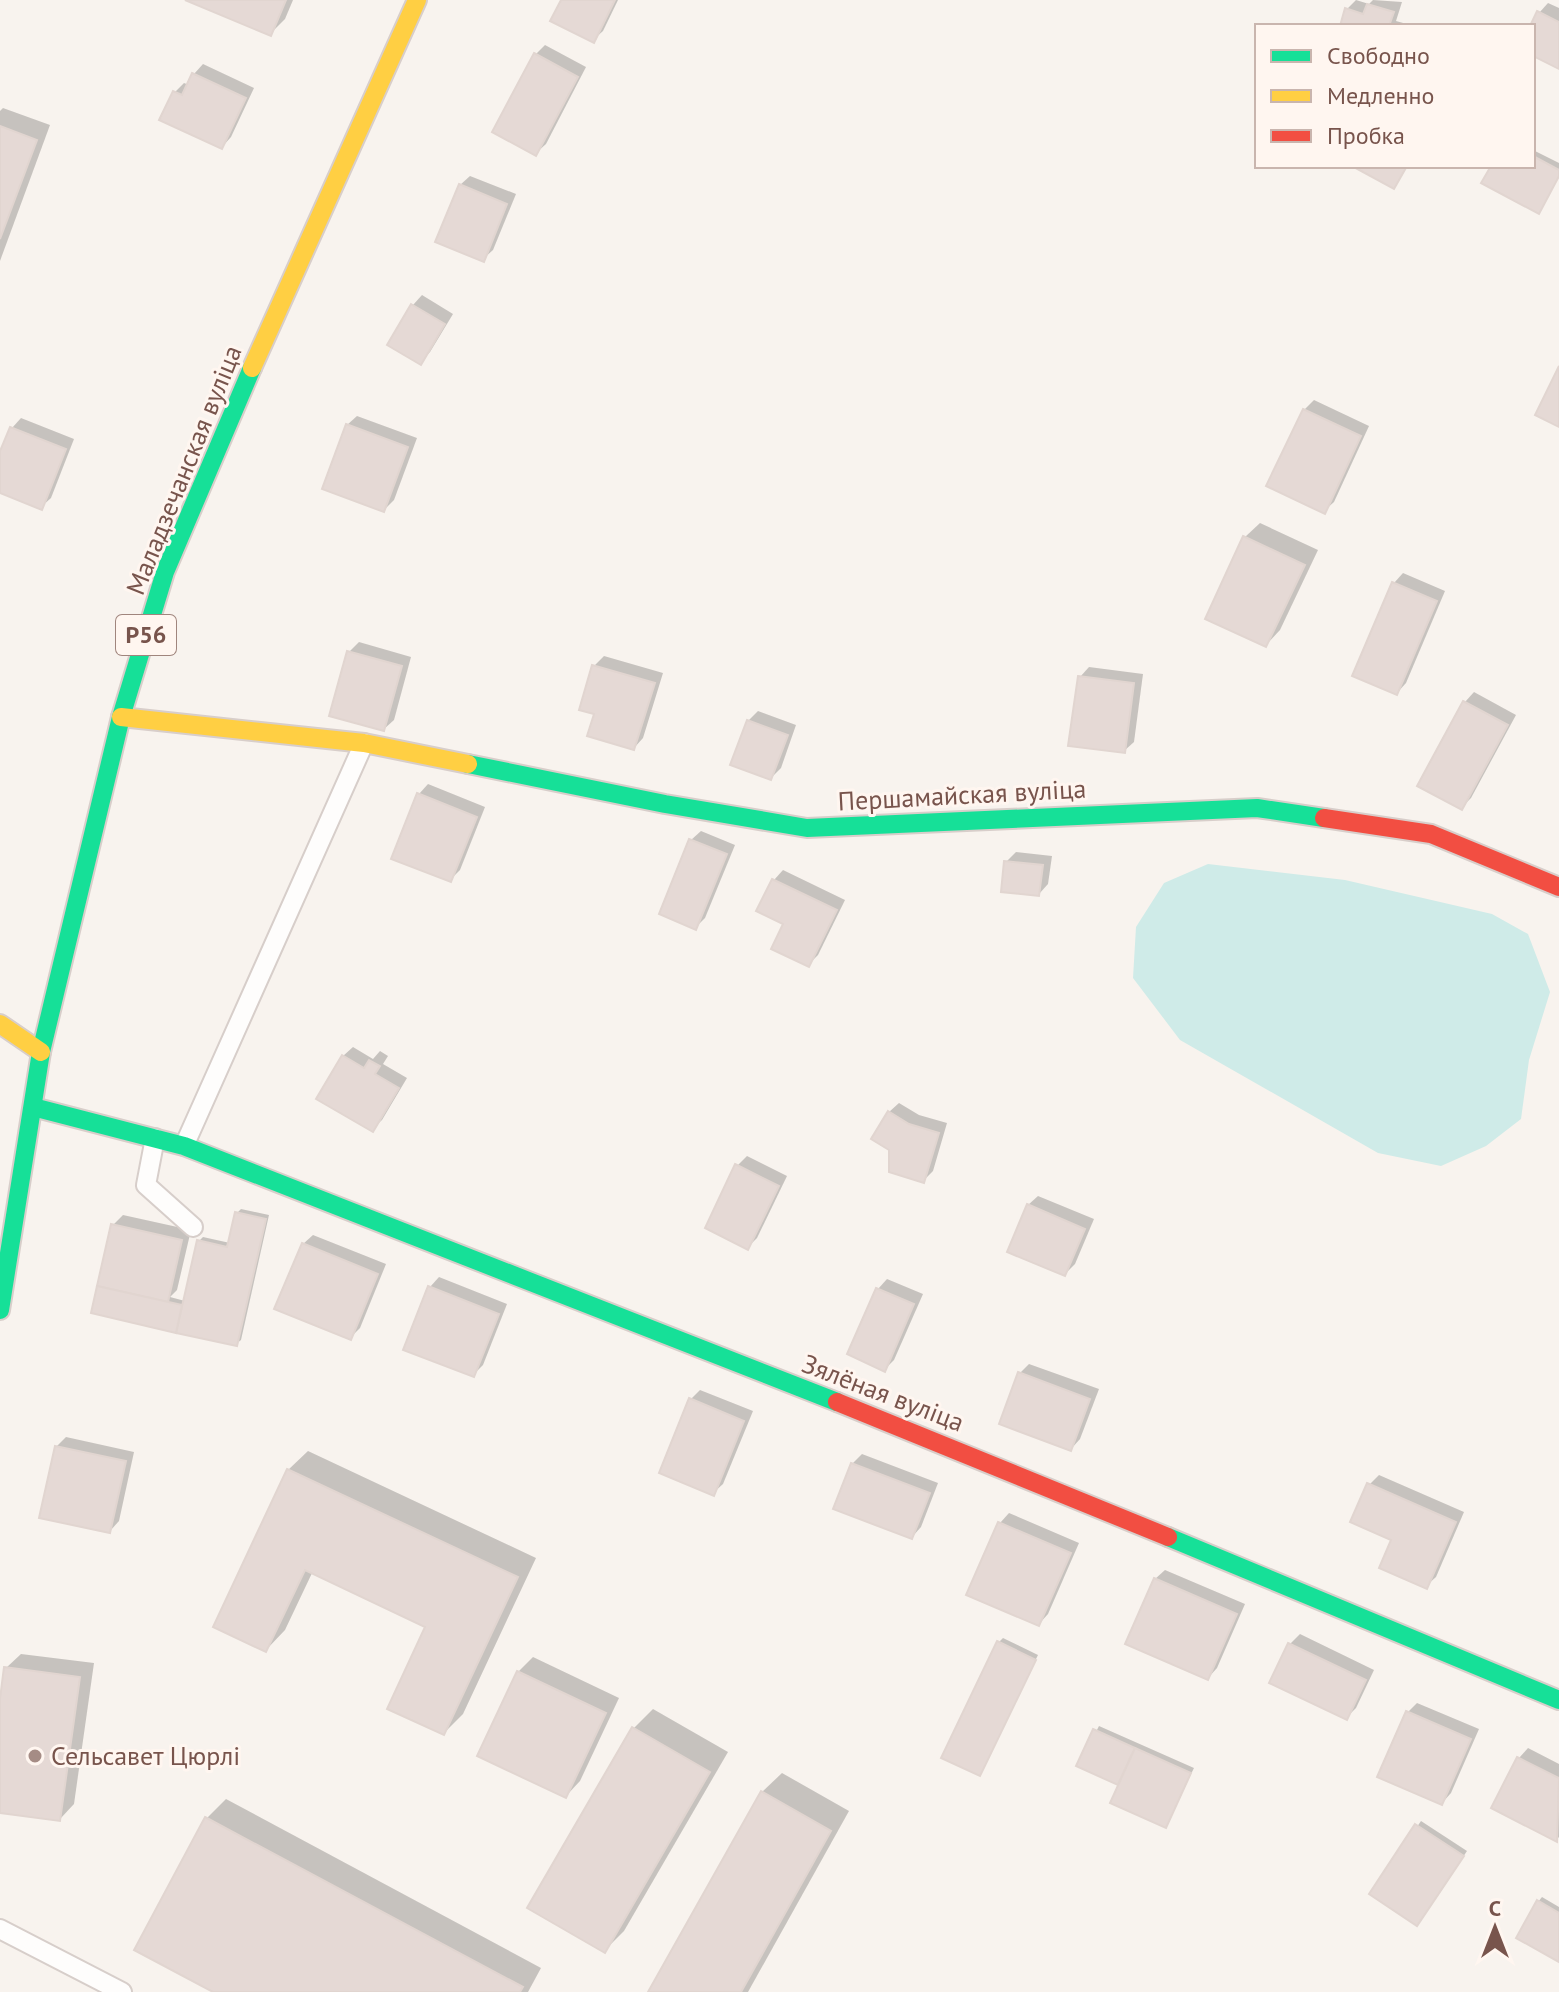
<svg xmlns="http://www.w3.org/2000/svg" width="1559" height="1992" viewBox="0 0 1559 1992" font-family="'PT Sans',sans-serif">
<style>
.water{fill:#cfebe8}
.shadow{fill:#0003}
.building{fill:#e5d9d5;stroke:#e1d5d0;stroke-width:2}
.lines{fill:none;stroke-linecap:round;stroke-linejoin:round}
.lane-casing{stroke:#d7ceca;stroke-width:22}
.fast-casing{stroke:#d8ceca;stroke-width:22}
.slow-casing{stroke:#d8ceca;stroke-width:22}
.jam-casing{stroke:#d8ceca;stroke-width:22}
.lane{stroke:#fefdfc;stroke-width:18}
.fast{stroke:#16e098;stroke-width:18}
.slow{stroke:#ffcf43;stroke-width:18}
.jam{stroke:#f24e42;stroke-width:18}
.poi-dot{fill:#a58c85;stroke:#fff6f0;stroke-width:3}
.labels{text-anchor:middle;stroke-width:6;stroke-linejoin:round;paint-order:stroke}
.shield{fill:#fff6f0;stroke:#a0857d;stroke-width:2}
.shield-label{font-size:24px;font-weight:bold;fill:#78544c}
.street-label{font-size:26px;fill:#78544c;stroke:#fff6f0}
.poi-label{font-size:26px;fill:#78544c;stroke:#fff6f0;text-anchor:start}
</style>
<rect width="100%" height="100%" fill="#f8f3ee"/>
<!-- water -->
<polygon class="water" points="1208,864 1345,880 1492,914 1528,934 1550,992 1529,1060 1521,1119 1486,1146 1441,1166 1378,1153 1180,1040 1133,978 1136,927 1164,883"/>
<!-- shadow -->
<g class="shadow">
<polygon points="190,0 293,0 285,19 270,34"/>
<polygon points="563,0 618,0 603,31 593,40"/>
<polygon points="1356,0 1369,4 1373,0 1402,2 1396,21 1414,26 1342,26 1347,9"/>
<polygon points="1548,3 1559,8 1559,67 1533,54 1532,26 1539,13"/>
<polygon points="545,45 586,67 546,144 536,153 535,55"/>
<polygon points="203,64 254,88 231,137 222,147 175,92 184,83 189,85 194,74"/>
<polygon points="3,108 50,125 0,261 0,111"/>
<polygon points="1533,150 1559,163 1559,177 1539,211 1493,166 1533,166"/>
<polygon points="470,176 516,194 493,250 483,259 460,185"/>
<polygon points="422,295 453,314 430,352 420,362 390,344 413,305"/>
<polygon points="1314,400 1369,426 1334,502 1324,511 1304,410"/>
<polygon points="357,416 417,438 394,500 384,510 347,425"/>
<polygon points="21,418 74,439 51,498 41,507 0,491 0,457 12,428"/>
<polygon points="1260,523 1318,550 1280,630 1266,645 1245,537"/>
<polygon points="1403,573 1445,591 1406,683 1397,693 1394,583"/>
<polygon points="359,642 411,657 394,720 384,729 349,652"/>
<polygon points="604,656 663,673 643,738 634,748 596,713 581,709 594,666"/>
<polygon points="1089,667 1143,674 1134,742 1124,751 1080,677"/>
<polygon points="1474,692 1516,715 1471,798 1461,808 1419,785 1465,702"/>
<polygon points="758,711 796,725 781,768 771,778 748,721"/>
<polygon points="428,784 485,807 460,870 450,880 419,794"/>
<polygon points="701,831 735,845 705,918 696,927 691,840"/>
<polygon points="1016,852 1052,856 1048,884 1039,894 1006,862"/>
<polygon points="783,870 845,900 818,955 809,964 786,923 774,880"/>
<polygon points="353,1047 373,1059 380,1051 388,1056 383,1064 407,1078 382,1120 372,1129 343,1056"/>
<polygon points="899,1103 919,1115 947,1123 933,1171 923,1181 891,1149 889,1112"/>
<polygon points="747,1156 787,1176 757,1238 748,1247 737,1166"/>
<polygon points="1038,1196 1094,1219 1075,1264 1065,1274 1028,1205"/>
<polygon points="241,1209 269,1215 241,1340 236,1344 93,1312 113,1225 123,1215 191,1230 177,1290 170,1297 185,1301 199,1241 203,1237 230,1243 237,1213"/>
<polygon points="313,1235 386,1264 360,1328 350,1338 303,1244"/>
<polygon points="439,1277 507,1304 483,1365 473,1375 430,1287"/>
<polygon points="887,1279 923,1294 894,1360 885,1369 849,1353 878,1289"/>
<polygon points="1029,1364 1099,1389 1080,1439 1071,1449 1020,1373"/>
<polygon points="700,1390 753,1411 723,1484 713,1493 691,1399"/>
<polygon points="66,1437 134,1452 119,1521 110,1531 56,1447"/>
<polygon points="308,1451 536,1558 463,1714 444,1733 428,1626 313,1571 285,1630 266,1650 288,1470"/>
<polygon points="862,1454 938,1483 921,1527 912,1537 852,1464"/>
<polygon points="1379,1475 1464,1512 1436,1577 1426,1586 1393,1539 1369,1485"/>
<polygon points="1009,1513 1079,1543 1048,1614 1039,1624 1000,1523"/>
<polygon points="1165,1570 1245,1604 1217,1668 1208,1678 1155,1579"/>
<polygon points="1300,1634 1374,1670 1356,1708 1346,1718 1272,1682 1290,1644"/>
<polygon points="1003,1638 1038,1655 979,1774 998,1643"/>
<polygon points="21,1654 94,1663 74,1804 60,1819 0,1811 0,1714 6,1668"/>
<polygon points="533,1657 619,1698 580,1781 566,1796 518,1672"/>
<polygon points="1417,1703 1479,1729 1451,1793 1442,1803 1408,1712"/>
<polygon points="653,1709 728,1752 624,1931 604,1951 634,1728"/>
<polygon points="1099,1726 1194,1768 1165,1826 1121,1784 1079,1765"/>
<polygon points="1528,1748 1559,1764 1559,1837 1557,1839 1519,1758"/>
<polygon points="782,1773 849,1811 748,1992 651,1992 762,1792"/>
<polygon points="226,1799 541,1968 528,1992 217,1992 207,1818"/>
<polygon points="1421,1821 1467,1851 1421,1919 1372,1893"/>
<polygon points="1542,1897 1559,1907 1559,1959 1538,1902"/>
</g>
<!-- building -->
<g class="building">
<polygon points="185,0 286,0 271,36"/>
<polygon points="561,0 615,0 594,43 550,21"/>
<polygon points="1367,4 1394,12 1389,26 1340,26 1345,8 1363,14"/>
<polygon points="1537,11 1559,22 1559,69 1533,56 1533,26 1530,26"/>
<polygon points="534,53 578,77 536,156 492,132"/>
<polygon points="192,73 246,98 222,149 159,120 173,91 182,95"/>
<polygon points="0,126 37,140 0,239"/>
<polygon points="1533,156 1559,170 1559,176 1539,214 1481,183 1491,166 1533,166"/>
<polygon points="1352,166 1407,166 1394,189"/>
<polygon points="459,184 507,204 484,262 435,242"/>
<polygon points="411,304 445,324 421,365 387,345"/>
<polygon points="1559,366 1559,427 1535,415"/>
<polygon points="1303,409 1361,436 1325,514 1266,486"/>
<polygon points="346,424 408,447 384,512 322,489"/>
<polygon points="10,427 66,449 42,510 0,493 0,451"/>
<polygon points="1243,536 1305,565 1266,647 1205,619"/>
<polygon points="1392,582 1437,601 1397,695 1352,676"/>
<polygon points="347,651 402,666 384,731 329,716"/>
<polygon points="592,665 655,683 634,750 587,736 594,714 579,710"/>
<polygon points="1078,676 1134,683 1125,753 1068,746"/>
<polygon points="1463,701 1508,725 1462,810 1417,786"/>
<polygon points="747,720 788,735 771,780 730,765"/>
<polygon points="417,793 477,817 451,882 391,859"/>
<polygon points="689,839 727,854 696,930 659,914"/>
<polygon points="1004,861 1043,865 1039,896 1001,892"/>
<polygon points="772,879 837,910 809,967 771,949 783,924 756,911"/>
<polygon points="342,1055 364,1068 369,1060 380,1066 375,1074 399,1088 373,1132 316,1099"/>
<polygon points="888,1111 909,1124 939,1133 924,1183 889,1172 889,1150 871,1139"/>
<polygon points="735,1164 779,1186 748,1250 705,1228"/>
<polygon points="1027,1204 1085,1229 1065,1276 1007,1252"/>
<polygon points="235,1212 266,1219 237,1346 176,1333 197,1240 227,1247"/>
<polygon points="111,1224 182,1240 168,1302 97,1286"/>
<polygon points="302,1243 378,1274 351,1340 274,1309"/>
<polygon points="97,1286 182,1305 176,1333 91,1313"/>
<polygon points="428,1286 499,1314 474,1377 403,1350"/>
<polygon points="876,1288 914,1304 885,1372 847,1354"/>
<polygon points="1018,1372 1090,1399 1071,1451 999,1424"/>
<polygon points="689,1398 744,1421 714,1496 659,1473"/>
<polygon points="55,1446 126,1461 110,1533 39,1518"/>
<polygon points="851,1463 930,1493 912,1539 833,1509"/>
<polygon points="287,1469 518,1577 444,1735 387,1709 425,1627 305,1570 266,1652 213,1627"/>
<polygon points="1367,1483 1456,1522 1427,1589 1379,1568 1391,1540 1350,1522"/>
<polygon points="998,1522 1071,1553 1039,1626 966,1595"/>
<polygon points="1154,1578 1237,1614 1208,1680 1125,1644"/>
<polygon points="997,1641 1036,1660 980,1776 941,1758"/>
<polygon points="1288,1643 1366,1680 1347,1720 1269,1683"/>
<polygon points="4,1667 80,1677 60,1821 0,1813 0,1699"/>
<polygon points="517,1671 606,1713 566,1798 477,1756"/>
<polygon points="1406,1711 1471,1739 1442,1805 1377,1777"/>
<polygon points="632,1727 710,1772 605,1953 527,1908"/>
<polygon points="1093,1729 1135,1748 1118,1785 1076,1766"/>
<polygon points="1135,1748 1191,1773 1166,1828 1110,1803"/>
<polygon points="1517,1757 1559,1778 1557,1842 1491,1808"/>
<polygon points="761,1791 831,1831 741,1992 648,1992"/>
<polygon points="205,1817 523,1987 520,1992 213,1992 134,1950"/>
<polygon points="1415,1824 1464,1856 1417,1926 1369,1894"/>
<polygon points="1537,1900 1559,1913 1559,1962 1516,1938"/>
</g>
<g class="lines">
<defs>
<g id="lane">
<polyline points="155,1138 146,1185 193,1227"/>
<polyline points="184,1146 364,743"/>
<polyline points="0,1929 122,1992"/>
</g>
<g id="fast">
<polyline points="468,764 665,804 807,828 1257,808 1324,818"/>
<polyline points="33,1107 184,1146 837,1402"/>
<polyline points="0,1310 41,1052 121,717 165,572 252,368"/>
<polyline points="1168,1537 1559,1700"/>
</g>
<g id="slow">
<polyline points="252,368 417,0"/>
<polyline points="121,717 364,743 468,764"/>
<polyline points="0,1024 41,1052"/>
</g>
<g id="jam">
<polyline points="1324,818 1431,834 1559,887"/>
<polyline points="837,1402 1168,1537"/>
</g>
</defs>
<!-- lane casing -->
<use href="#lane" class="lane-casing"/>
<!-- fast casing -->
<use href="#fast" class="fast-casing"/>
<!-- slow casing -->
<use href="#slow" class="slow-casing"/>
<!-- jam casing -->
<use href="#jam" class="jam-casing"/>
<!-- lane -->
<use href="#lane" class="lane"/>
<!-- fast -->
<use href="#fast" class="fast"/>
<!-- slow -->
<use href="#slow" class="slow"/>
<!-- jam -->
<use href="#jam" class="jam"/>
</g>
<!-- markers -->
<circle class="poi-dot" cx="35" cy="1756" r="8"/>
<g class="labels">
<!-- shield labels -->
<rect class="shield" x="116" y="615" width="60" height="40" rx="6"/>
<g class="shield-label">
<text x="146" y="643">Р56</text>
</g>
<!-- street labels -->
<g class="street-label">
<text transform="translate(184 470) rotate(-68)" y="9">Маладзечанская вуліца</text>
<text transform="translate(962 795) rotate(-3)" y="9">Першамайская вуліца</text>
<text transform="translate(883 1393) rotate(21)" y="9">Зялёная вуліца</text>
</g>
<!-- poi labels -->
<g class="poi-label">
<text x="51" y="1765">Сельсавет Цюрлі</text>
</g>
</g>
<!-- legend -->
<rect x="1255" y="24" width="280" height="144" fill="#fff6f0" stroke="#c9b5ae" stroke-width="2"/>
<rect x="1271" y="50" width="40" height="12" fill="#16e098" stroke="#c9b5ae" stroke-width="2"/>
<text x="1327" y="64" font-size="24" fill="#78544c">Свободно</text>
<rect x="1271" y="90" width="40" height="12" fill="#ffcf43" stroke="#c9b5ae" stroke-width="2"/>
<text x="1327" y="104" font-size="24" fill="#78544c">Медленно</text>
<rect x="1271" y="130" width="40" height="12" fill="#f24e42" stroke="#c9b5ae" stroke-width="2"/>
<text x="1327" y="144" font-size="24" fill="#78544c">Пробка</text>
<!-- north arrow -->
<g transform="translate(1495 1928)" stroke="#fff6f0" stroke-width="6" paint-order="stroke">
<path d="M0-6L14 30L0 20L-14 30Z" fill="#78544c"/>
<text y="-12" font-size="22" font-weight="bold" text-anchor="middle" fill="#78544c">С</text>
</g>
</svg>
